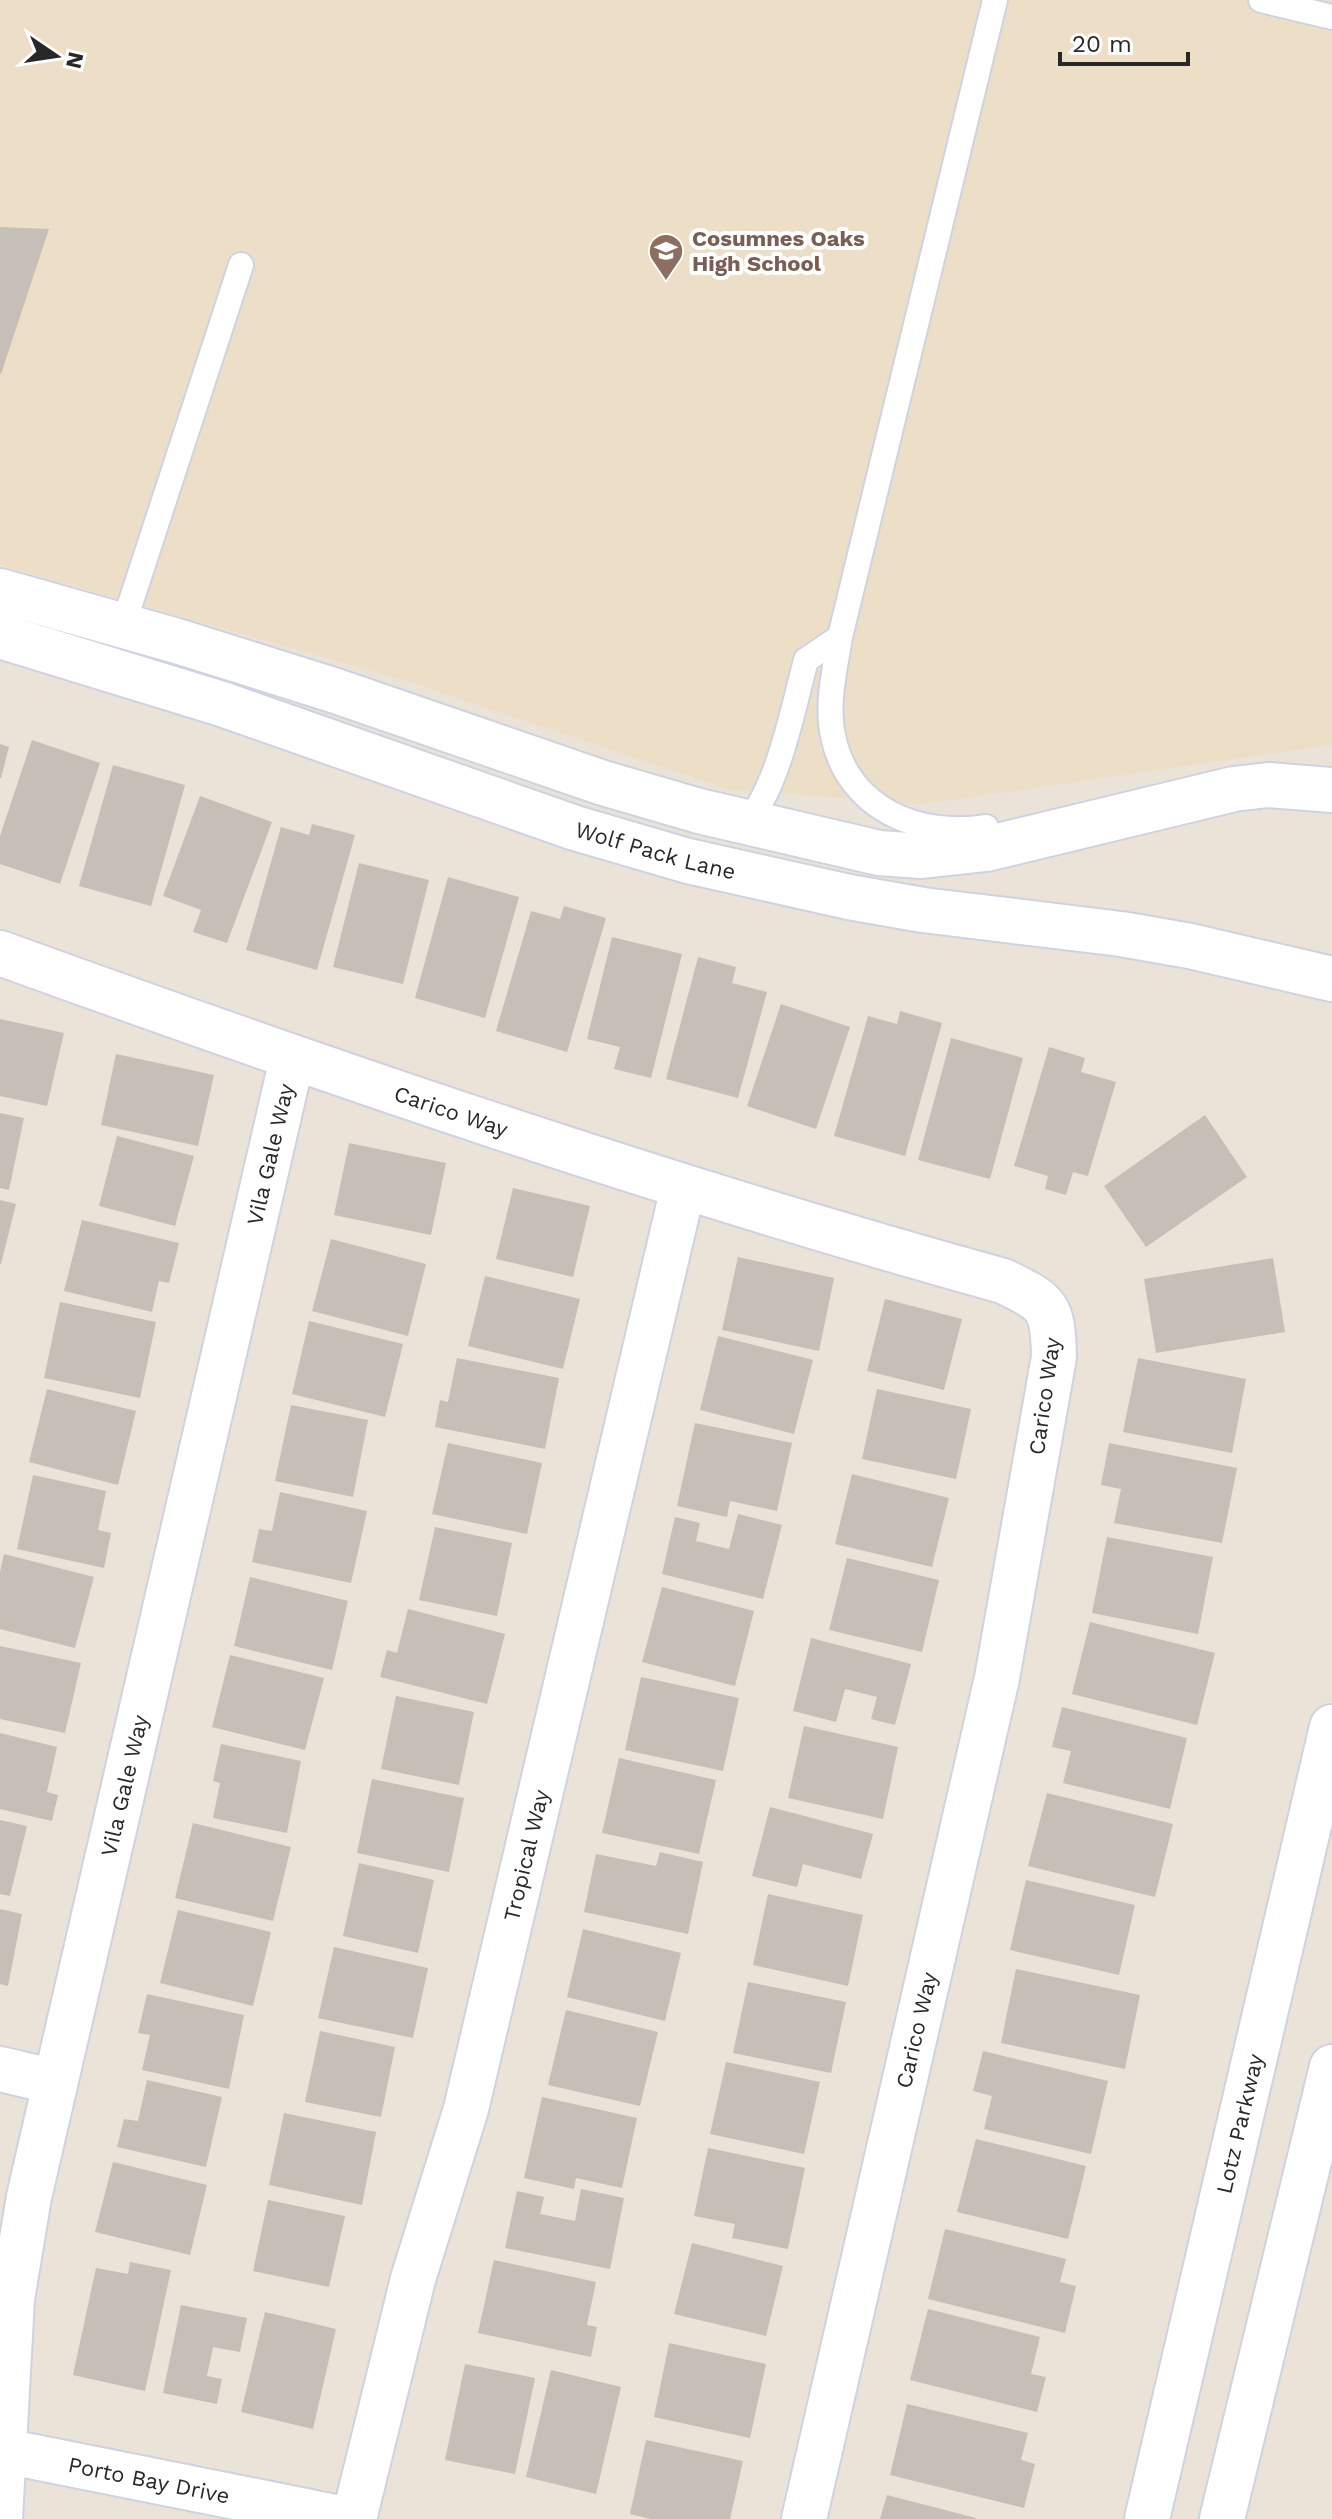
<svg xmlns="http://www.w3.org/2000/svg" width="1332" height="2519" viewBox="0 0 1332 2519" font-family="'Work Sans',sans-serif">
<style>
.education{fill:#eddfc7}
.building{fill:#c6bfb8}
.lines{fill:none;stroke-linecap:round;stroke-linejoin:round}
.lane-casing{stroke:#ced3e1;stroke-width:28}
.street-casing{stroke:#ced3e1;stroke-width:48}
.secondary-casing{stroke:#ced3e1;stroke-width:48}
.lane{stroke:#fff;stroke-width:24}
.street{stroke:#fff;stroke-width:44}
.secondary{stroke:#fff;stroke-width:44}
.labels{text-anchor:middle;stroke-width:8;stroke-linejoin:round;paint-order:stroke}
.education-label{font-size:22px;font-weight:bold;fill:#785e54;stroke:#fff;text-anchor:start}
.street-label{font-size:22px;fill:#282828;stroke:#fff}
</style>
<rect width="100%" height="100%" fill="#ebe2d8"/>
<!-- education -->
<polygon class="education" points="0,0 1332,0 1332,745 924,804 730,790 407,681 0,565"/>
<!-- building -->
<g class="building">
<polygon points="0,227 49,229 1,374 0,374"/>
<polygon points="32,740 100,763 60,884 0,864 0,836"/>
<polygon points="0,744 9,747 1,778 0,778"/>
<polygon points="113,765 185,785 151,906 79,886"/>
<polygon points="200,796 272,822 227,943 193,932 201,910 163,896"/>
<polygon points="312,824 355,835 317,970 246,950 281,827 309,835"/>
<polygon points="359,863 429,880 403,984 333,967"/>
<polygon points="448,877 519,897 485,1018 415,998"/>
<polygon points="564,906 606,918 567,1052 496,1031 531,911 560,919"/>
<polygon points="612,937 682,954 651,1078 614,1069 620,1047 587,1039"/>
<polygon points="698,957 736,967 732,983 767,992 738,1098 666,1079"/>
<polygon points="781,1004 850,1027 816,1129 747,1106"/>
<polygon points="900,1011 942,1023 905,1156 834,1136 868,1016 897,1024"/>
<polygon points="0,1019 64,1033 47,1106 0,1096"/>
<polygon points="951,1038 1023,1058 990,1179 918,1160"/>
<polygon points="1049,1047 1085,1058 1081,1072 1116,1082 1088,1176 1073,1172 1066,1195 1045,1189 1048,1176 1014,1166"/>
<polygon points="116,1054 214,1075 198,1146 101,1125"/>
<polygon points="0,1113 24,1118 9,1190 0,1188"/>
<polygon points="1205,1115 1247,1177 1146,1247 1104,1186"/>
<polygon points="117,1136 194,1156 175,1226 99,1206"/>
<polygon points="349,1143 446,1163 431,1235 334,1215"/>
<polygon points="513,1188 590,1206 573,1277 496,1259"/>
<polygon points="0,1200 16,1204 1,1264 0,1264"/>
<polygon points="82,1220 179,1243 169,1283 159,1281 152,1312 64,1291"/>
<polygon points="331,1239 426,1264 408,1336 312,1311"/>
<polygon points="738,1257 834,1278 819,1351 722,1330"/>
<polygon points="1273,1258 1285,1332 1156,1353 1144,1279"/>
<polygon points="485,1276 580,1299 563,1369 468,1346"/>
<polygon points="885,1299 962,1319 944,1390 867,1371"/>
<polygon points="60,1302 156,1322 140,1398 44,1378"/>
<polygon points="309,1321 403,1344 385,1417 292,1394"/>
<polygon points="718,1336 813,1360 794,1434 700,1410"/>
<polygon points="457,1358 559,1378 545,1449 435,1427 440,1400 448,1402"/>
<polygon points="1138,1358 1246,1379 1232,1453 1123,1432"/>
<polygon points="47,1389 136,1411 118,1485 29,1462"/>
<polygon points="877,1389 971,1409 956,1479 862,1459"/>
<polygon points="291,1405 368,1420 353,1497 275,1481"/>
<polygon points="695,1423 792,1443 777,1511 730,1501 727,1517 677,1506"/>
<polygon points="448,1443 542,1463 527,1534 432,1514"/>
<polygon points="1109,1443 1237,1468 1222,1543 1114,1523 1121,1489 1101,1485"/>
<polygon points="852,1474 949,1498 932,1567 835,1544"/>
<polygon points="33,1475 106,1491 98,1530 111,1533 104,1568 17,1549"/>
<polygon points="280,1492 367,1511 351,1583 252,1562 259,1529 272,1531"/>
<polygon points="738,1514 782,1525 763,1599 662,1574 675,1517 700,1523 696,1541 729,1549"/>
<polygon points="435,1527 512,1543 497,1616 419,1600"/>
<polygon points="1107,1537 1213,1557 1198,1634 1092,1613"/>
<polygon points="4,1554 94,1577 75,1648 0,1629 0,1572"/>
<polygon points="847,1558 939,1580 922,1652 829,1630"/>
<polygon points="250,1577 348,1601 332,1670 234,1646"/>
<polygon points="662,1587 754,1611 735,1686 642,1662"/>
<polygon points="408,1609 505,1634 487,1704 380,1677 387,1650 397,1653"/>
<polygon points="1090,1622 1215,1653 1197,1725 1072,1694"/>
<polygon points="811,1638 911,1664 895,1725 871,1719 877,1697 845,1689 836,1722 793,1711"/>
<polygon points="0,1646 81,1663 65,1733 0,1719"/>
<polygon points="230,1655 324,1678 305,1750 212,1727"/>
<polygon points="641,1677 739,1698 723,1771 625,1750"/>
<polygon points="396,1696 474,1712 459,1785 381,1769"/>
<polygon points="1062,1707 1187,1738 1170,1809 1063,1783 1071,1751 1052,1747"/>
<polygon points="804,1726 898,1747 883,1819 788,1798"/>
<polygon points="0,1733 57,1747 47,1792 58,1795 52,1821 0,1809"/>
<polygon points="221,1744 301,1761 287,1833 213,1818 220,1783 213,1781"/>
<polygon points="619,1758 716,1780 699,1854 602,1833"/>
<polygon points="372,1779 464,1798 449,1872 357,1853"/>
<polygon points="1047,1793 1173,1824 1155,1897 1028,1866"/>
<polygon points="770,1807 873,1834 861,1879 803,1864 797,1887 752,1876"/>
<polygon points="0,1820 27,1826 10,1896 0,1894"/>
<polygon points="193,1823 291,1847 273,1921 175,1898"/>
<polygon points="660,1852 703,1862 688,1934 584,1912 596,1854 656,1866"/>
<polygon points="359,1863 434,1880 418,1953 343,1936"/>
<polygon points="1026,1880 1135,1905 1119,1975 1010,1950"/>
<polygon points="768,1894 863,1915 848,1986 753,1965"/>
<polygon points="0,1909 22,1914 8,1986 0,1984"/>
<polygon points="178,1910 271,1932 253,2006 160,1983"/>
<polygon points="583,1929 681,1953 665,2021 567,1997"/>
<polygon points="334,1947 428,1968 413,2038 318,2018"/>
<polygon points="1016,1969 1140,1995 1125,2069 1001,2043"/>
<polygon points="748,1982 846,2002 831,2073 733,2053"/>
<polygon points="147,1994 244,2015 229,2089 142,2070 150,2035 138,2033"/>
<polygon points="566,2010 658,2032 640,2106 548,2085"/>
<polygon points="320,2031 395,2047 381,2117 305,2102"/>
<polygon points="983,2051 1108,2081 1091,2154 984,2129 992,2096 973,2091"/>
<polygon points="726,2062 820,2082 804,2154 710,2134"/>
<polygon points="147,2080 222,2097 206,2167 117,2147 124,2119 138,2121"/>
<polygon points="542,2097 637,2118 622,2188 576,2178 574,2189 524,2178"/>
<polygon points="284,2113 376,2132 362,2205 269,2185"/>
<polygon points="976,2139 1086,2166 1068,2239 957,2212"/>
<polygon points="708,2148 805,2168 788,2249 732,2238 735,2224 694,2216"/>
<polygon points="113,2162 207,2185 190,2255 95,2232"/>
<polygon points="581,2189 624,2198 610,2269 505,2248 517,2191 544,2197 540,2214 575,2221"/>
<polygon points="268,2200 345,2216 329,2287 253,2271"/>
<polygon points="945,2229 1066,2259 1060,2282 1076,2286 1065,2333 928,2299"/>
<polygon points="692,2243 783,2266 766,2336 674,2314"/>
<polygon points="494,2260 596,2282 587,2325 597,2327 591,2357 478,2333"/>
<polygon points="130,2262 171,2270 145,2391 73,2375 96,2268 128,2274"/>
<polygon points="181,2305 247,2318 240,2352 213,2347 207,2376 222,2379 217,2404 163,2393"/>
<polygon points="928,2309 1040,2337 1031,2374 1046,2377 1037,2412 910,2380"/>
<polygon points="265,2312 336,2329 313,2429 241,2412"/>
<polygon points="669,2343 766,2364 750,2438 654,2417"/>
<polygon points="465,2364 535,2378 515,2474 445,2460"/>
<polygon points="551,2370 621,2387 596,2494 526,2477"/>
<polygon points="907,2404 1028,2433 1021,2460 1035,2464 1024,2508 890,2475"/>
<polygon points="646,2440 743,2461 730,2519 651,2519 630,2514"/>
<polygon points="887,2495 976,2518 976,2519 880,2519"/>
</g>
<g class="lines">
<defs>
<g id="lane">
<polyline points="1261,0 1332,17"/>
<polyline points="120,635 241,265"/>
<path d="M747 822C778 788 794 705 806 660L840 637"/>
<path d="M986 827C919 838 848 809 833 736 826 704 835 669 840 637L995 0"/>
</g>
<g id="street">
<path id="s1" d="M0 953C331 1073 664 1187 1003 1281 1048 1303 1053 1305 1054 1357L997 1678 804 2519"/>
<polyline points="0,2069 55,2082"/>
<path id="s2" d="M0 2450 345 2519"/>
<path id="s3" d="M0 2519 12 2299 29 2197 292 1059"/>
<path id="s4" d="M354 2519 413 2279 466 2109 683 1188"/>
<path id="s5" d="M1147 2519 1332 1727"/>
<polyline points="1222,2519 1332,2067"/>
</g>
<g id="secondary">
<polyline points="0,591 177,641 333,690 603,783 699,811 879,853 922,856 986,849 1234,789 1268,785 1332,790"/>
<path id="s6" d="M0 636 222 704 575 828 688 861 849 897 923 910 1121 934 1190 946 1332 979"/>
</g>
</defs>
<!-- lane casing -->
<use href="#lane" class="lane-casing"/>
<!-- street casing -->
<use href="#street" class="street-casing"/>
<!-- secondary casing -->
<use href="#secondary" class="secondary-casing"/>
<!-- lane -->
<use href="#lane" class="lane"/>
<!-- street -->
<use href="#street" class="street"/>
<!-- secondary -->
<use href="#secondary" class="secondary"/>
</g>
<!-- icons -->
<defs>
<symbol id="school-pin" viewBox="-11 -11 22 30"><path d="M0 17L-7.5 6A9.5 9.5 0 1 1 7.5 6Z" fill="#8d6e63" stroke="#fff"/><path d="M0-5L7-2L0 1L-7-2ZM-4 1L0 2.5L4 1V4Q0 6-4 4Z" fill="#fff"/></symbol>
</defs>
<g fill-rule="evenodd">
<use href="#school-pin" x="646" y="231" width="40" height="54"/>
</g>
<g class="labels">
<!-- education labels -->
<g class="education-label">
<text x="692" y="246">Cosumnes Oaks<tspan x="692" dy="25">High School</tspan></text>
</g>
<!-- street labels -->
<g class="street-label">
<text dy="8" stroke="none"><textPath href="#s6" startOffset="690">Wolf Pack Lane</textPath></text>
<text dy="8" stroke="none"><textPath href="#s1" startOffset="478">Carico Way</textPath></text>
<text dy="8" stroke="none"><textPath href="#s3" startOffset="1394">Vila Gale Way</textPath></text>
<text transform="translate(1044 1396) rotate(-82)" y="8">Carico Way</text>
<text dy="8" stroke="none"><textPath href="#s3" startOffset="746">Vila Gale Way</textPath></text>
<text dy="8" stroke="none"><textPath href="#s4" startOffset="686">Tropical Way</textPath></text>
<text transform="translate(916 2030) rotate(-77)" y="8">Carico Way</text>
<text dy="8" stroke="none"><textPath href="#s5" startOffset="406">Lotz Parkway</textPath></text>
<text dy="8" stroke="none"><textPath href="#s2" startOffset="152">Porto Bay Drive</textPath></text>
</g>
</g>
<!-- north arrow -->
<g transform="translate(56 56) rotate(103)" stroke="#ffffff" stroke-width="6" paint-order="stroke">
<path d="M0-6L14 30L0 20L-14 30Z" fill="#282828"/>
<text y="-12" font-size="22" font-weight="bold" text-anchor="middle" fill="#282828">N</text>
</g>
<!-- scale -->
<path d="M1060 52v12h128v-12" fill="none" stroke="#282828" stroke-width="4"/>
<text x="1072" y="52" font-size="24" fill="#282828" stroke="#ffffff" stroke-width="6" paint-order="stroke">20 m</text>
</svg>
